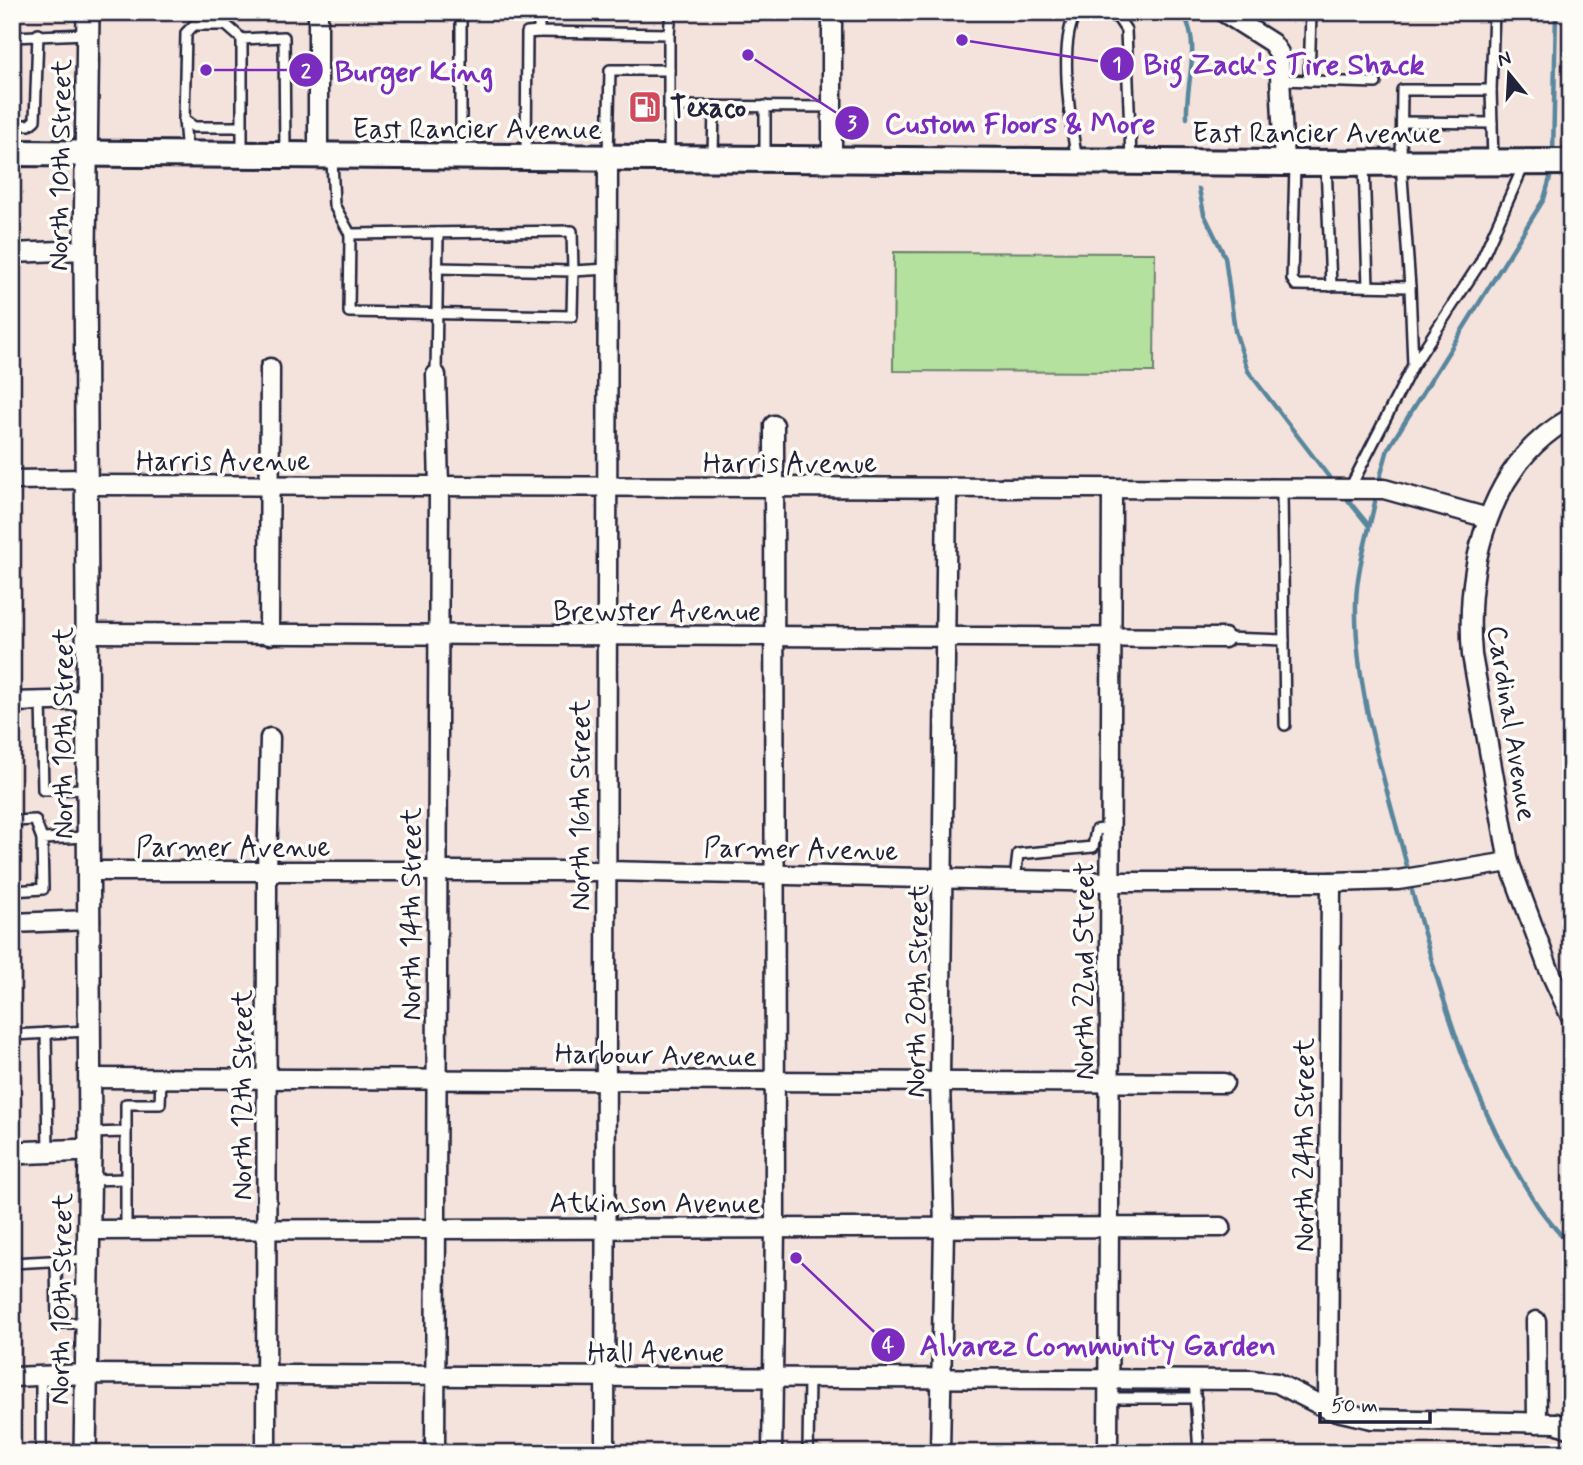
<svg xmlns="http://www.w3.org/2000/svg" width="1583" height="1465" viewBox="0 0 1583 1465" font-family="Mynerve,sans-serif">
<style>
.pitch{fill:#b5e19f;stroke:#6c826d;stroke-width:2}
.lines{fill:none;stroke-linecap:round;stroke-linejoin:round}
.stream{stroke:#59869d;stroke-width:4.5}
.service-casing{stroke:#22223b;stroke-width:14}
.minor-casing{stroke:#22223b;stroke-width:23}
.tertiary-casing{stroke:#22223b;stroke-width:26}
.secondary-casing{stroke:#22223b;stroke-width:30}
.service{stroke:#fdfcf7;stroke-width:9}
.minor{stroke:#fdfcf7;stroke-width:18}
.tertiary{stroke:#fdfcf7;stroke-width:21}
.secondary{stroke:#fdfcf7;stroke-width:24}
.labels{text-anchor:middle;stroke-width:7;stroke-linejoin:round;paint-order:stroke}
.poi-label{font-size:28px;font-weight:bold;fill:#22223b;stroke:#fdfcf7;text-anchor:start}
.street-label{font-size:28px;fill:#22223b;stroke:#fdfcf7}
.leader{fill:none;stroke:#7b2cbf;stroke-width:2.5}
.callout-dot{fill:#7b2cbf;stroke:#fdfcf7;stroke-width:2.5}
.mark-label{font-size:21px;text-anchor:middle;font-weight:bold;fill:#fff}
.callout-label{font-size:30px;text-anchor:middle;font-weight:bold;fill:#7b2cbf;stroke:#fdfcf7;stroke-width:7;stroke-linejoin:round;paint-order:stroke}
</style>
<rect width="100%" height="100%" fill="#f4e2dc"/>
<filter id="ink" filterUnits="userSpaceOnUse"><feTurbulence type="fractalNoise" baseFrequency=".0143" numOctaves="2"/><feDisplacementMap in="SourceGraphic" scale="14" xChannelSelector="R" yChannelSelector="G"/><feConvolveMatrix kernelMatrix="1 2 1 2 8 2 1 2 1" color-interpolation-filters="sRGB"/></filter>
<g filter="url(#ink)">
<!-- pitch -->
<polygon class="pitch" points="894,252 1155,253 1154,372 893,371"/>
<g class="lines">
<!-- stream -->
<g class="stream">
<path d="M1178 12 1185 17C1201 49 1185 85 1187 118"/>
<polyline points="1553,155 1556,12"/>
<polyline points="1199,189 1204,214 1225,257 1235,331 1248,371 1332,481"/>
<polyline points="1379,481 1388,449 1544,199 1552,171"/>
<polyline points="1348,500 1369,526"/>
<path d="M1375 502C1368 535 1357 568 1356 602 1354 692 1386 783 1408 870"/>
<path d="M1412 891C1442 998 1472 1106 1534 1200 1544 1217 1558 1231 1571 1247"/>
</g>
<defs>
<g id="service">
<polyline points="461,12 461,155"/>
<polyline points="539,12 539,32 669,34 669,155"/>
<polyline points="1104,12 1118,18 1126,30 1131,159"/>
<polyline points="669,34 671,12"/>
<polyline points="12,37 87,34"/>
<polyline points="1281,80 1376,83"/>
<polyline points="1309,81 1311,12"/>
<polyline points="1491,90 1494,12"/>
<polyline points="669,106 833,107"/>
<polyline points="765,106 765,157"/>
<polyline points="184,120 194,127 242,127"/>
<polyline points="1402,122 1492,123"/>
<polyline points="12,125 29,125 35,120 38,34"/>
<polyline points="242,151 242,39 284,37 285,155"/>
<polyline points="187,153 184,120 186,33 194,25 226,25 242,39"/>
<polyline points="526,156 527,33 539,32"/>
<polyline points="608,156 610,70 669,70"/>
<polyline points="713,157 714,106"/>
<polyline points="332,159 334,205 350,234 572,231 573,271 608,269"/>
<path d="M1077 160C1071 126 1057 40 1077 12"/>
<polyline points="1326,164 1331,286"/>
<polyline points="1295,165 1292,279 1296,285 1410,287 1413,365 1349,490"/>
<polyline points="1364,165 1368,286"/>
<polyline points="350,234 349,312 572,316 573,271 437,268"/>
<polyline points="1410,287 1401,163 1402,90 1491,90 1493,161"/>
<polyline points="1414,364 1480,263 1524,165"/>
<polyline points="436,375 438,233"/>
<polyline points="1282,490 1285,725"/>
<polyline points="1224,638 1284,640"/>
<polyline points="41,701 43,790 86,789"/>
<polyline points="12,821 35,820 42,839"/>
<polyline points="1015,879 1018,854 1093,847 1096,830 1110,828"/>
<polyline points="12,891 43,889 42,839 88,837"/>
<polyline points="46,1033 48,1151"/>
<polyline points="12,1035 89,1031"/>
<polyline points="12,1100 15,1153"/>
<polyline points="126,1132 126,1104 160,1104 161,1078"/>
<polyline points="90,1133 126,1132 126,1230"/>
<polyline points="89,1180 126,1179"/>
<polyline points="56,1261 57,1323 88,1323"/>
<polyline points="12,1263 87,1259"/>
<polyline points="57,1289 87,1290"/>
<polyline points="1194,1379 1199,1453"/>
<polyline points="1108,1398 1196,1398"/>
<polyline points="41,1453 41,1376"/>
<polyline points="808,1453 809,1376"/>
</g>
<g id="minor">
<polyline points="832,12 832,160"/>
<polyline points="1223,12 1272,43 1279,53 1284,163"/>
<polyline points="318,157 318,12"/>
<polyline points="12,253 85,250"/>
<path d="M1571 418C1487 464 1465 569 1472 655L1509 862 1548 967 1571 1017"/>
<polyline points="12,480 87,479"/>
<polyline points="87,485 1384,489 1488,518"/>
<polyline points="89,633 1224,638"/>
<polyline points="269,635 270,368"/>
<polyline points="12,702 89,700"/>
<polyline points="90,871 605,871 1111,882 1331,882 1398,880 1509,862"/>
<polyline points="12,923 90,920"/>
<polyline points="89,1078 1224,1083"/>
<polyline points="89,1230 1221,1227"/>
<polyline points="1536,1321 1537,1423"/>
<polyline points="12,1377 88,1374 1251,1380 1277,1383 1328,1409 1372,1419 1556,1423 1571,1429"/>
<polyline points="1328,1409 1331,882"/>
<polyline points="266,1453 267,873 270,738"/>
<polyline points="435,1453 439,486 436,375"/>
<polyline points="605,1453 608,158"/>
<polyline points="772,1453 775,1227 774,425"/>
<polyline points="940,1453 944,1228 940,1081 947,488"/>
<polyline points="1108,1453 1112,489"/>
</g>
<g id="tertiary">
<polyline points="12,1153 90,1150"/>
<polyline points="85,1453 90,1150 85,250 88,12"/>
</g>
<polyline id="secondary" points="12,153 1284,163 1571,162"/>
</defs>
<!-- service casing -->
<use href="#service" class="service-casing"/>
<!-- minor casing -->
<use href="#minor" class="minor-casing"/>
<!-- tertiary casing -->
<use href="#tertiary" class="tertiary-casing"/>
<!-- secondary casing -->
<use href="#secondary" class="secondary-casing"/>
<!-- service -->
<use href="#service" class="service"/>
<!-- minor -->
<use href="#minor" class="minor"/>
<!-- tertiary -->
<use href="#tertiary" class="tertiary"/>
<!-- secondary -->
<use href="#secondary" class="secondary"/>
</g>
</g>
<!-- icons -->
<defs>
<symbol id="fuel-square" viewBox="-11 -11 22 22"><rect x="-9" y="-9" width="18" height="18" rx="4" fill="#d1495b" stroke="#fdfcf7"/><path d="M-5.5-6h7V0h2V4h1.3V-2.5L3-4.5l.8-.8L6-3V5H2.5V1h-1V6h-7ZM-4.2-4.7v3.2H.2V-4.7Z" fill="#fff"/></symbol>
</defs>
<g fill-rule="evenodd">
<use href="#fuel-square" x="626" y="88" width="38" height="38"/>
</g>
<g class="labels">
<!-- poi labels -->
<g class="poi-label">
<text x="670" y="117">Texaco</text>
</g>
<!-- street labels -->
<g class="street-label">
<text x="477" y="138">East Rancier Avenue</text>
<text x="1317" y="142">East Rancier Avenue</text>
<text transform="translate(59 165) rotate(-89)" y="10">North 10th Street</text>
<text x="223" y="470">Harris Avenue</text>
<text x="790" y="472">Harris Avenue</text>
<text x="657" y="620">Brewster Avenue</text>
<text transform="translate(1513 723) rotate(81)" y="10">Cardinal Avenue</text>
<text transform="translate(62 733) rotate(-90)" y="10">North 10th Street</text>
<text transform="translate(579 805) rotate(-90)" y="10">North 16th Street</text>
<text x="233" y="856">Parmer Avenue</text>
<text transform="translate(801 848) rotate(1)" y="10">Parmer Avenue</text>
<text transform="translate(410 914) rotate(-90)" y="10">North 14th Street</text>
<text transform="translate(1083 971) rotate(-90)" y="10">North 22nd Street</text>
<text transform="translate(916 991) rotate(-89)" y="10">North 20th Street</text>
<text transform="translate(656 1054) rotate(1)" y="10">Harbour Avenue</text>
<text transform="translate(241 1095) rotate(-90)" y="10">North 12th Street</text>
<text transform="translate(1303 1145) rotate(-90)" y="10">North 24th Street</text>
<text x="655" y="1212">Atkinson Avenue</text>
<text transform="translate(60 1299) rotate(-89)" y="10">North 10th Street</text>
<text x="656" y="1361">Hall Avenue</text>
</g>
</g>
<!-- callouts -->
<path class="leader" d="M962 40L1117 64M206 70L306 70M748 55L852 123M796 1258L888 1345"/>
<g class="callout-dot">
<circle cx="962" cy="40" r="7"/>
<circle cx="206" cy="70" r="7"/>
<circle cx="748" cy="55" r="7"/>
<circle cx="796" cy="1258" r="7"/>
<circle cx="1117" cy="64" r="18"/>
<circle cx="306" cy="70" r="18"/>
<circle cx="852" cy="123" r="18"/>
<circle cx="888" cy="1345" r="18"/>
</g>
<g class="mark-label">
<text x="1117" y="71">1</text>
<text x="306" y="78">2</text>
<text x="852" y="130">3</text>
<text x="888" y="1352">4</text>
</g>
<g class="callout-label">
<text x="1284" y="74">Big Zack's Tire Shack</text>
<text x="414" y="81">Burger King</text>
<text x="1020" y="133">Custom Floors &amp; More</text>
<text x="1098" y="1355">Alvarez Community Garden</text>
</g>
<!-- margin -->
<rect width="1583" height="1465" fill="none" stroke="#fdfcf7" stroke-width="42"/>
<rect x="21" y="21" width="1541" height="1423" fill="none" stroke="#22223b" stroke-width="2.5" filter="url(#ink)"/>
<!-- north arrow -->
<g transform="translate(1509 74) rotate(342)" stroke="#fdfcf7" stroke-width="5" paint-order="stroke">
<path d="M0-5L12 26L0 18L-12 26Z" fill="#22223b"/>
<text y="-10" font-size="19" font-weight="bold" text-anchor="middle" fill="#22223b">N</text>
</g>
<!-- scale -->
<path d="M1320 1412v10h110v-10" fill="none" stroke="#22223b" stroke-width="3.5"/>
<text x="1331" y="1412" font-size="21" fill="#22223b" stroke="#fdfcf7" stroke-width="5" paint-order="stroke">50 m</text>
</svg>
